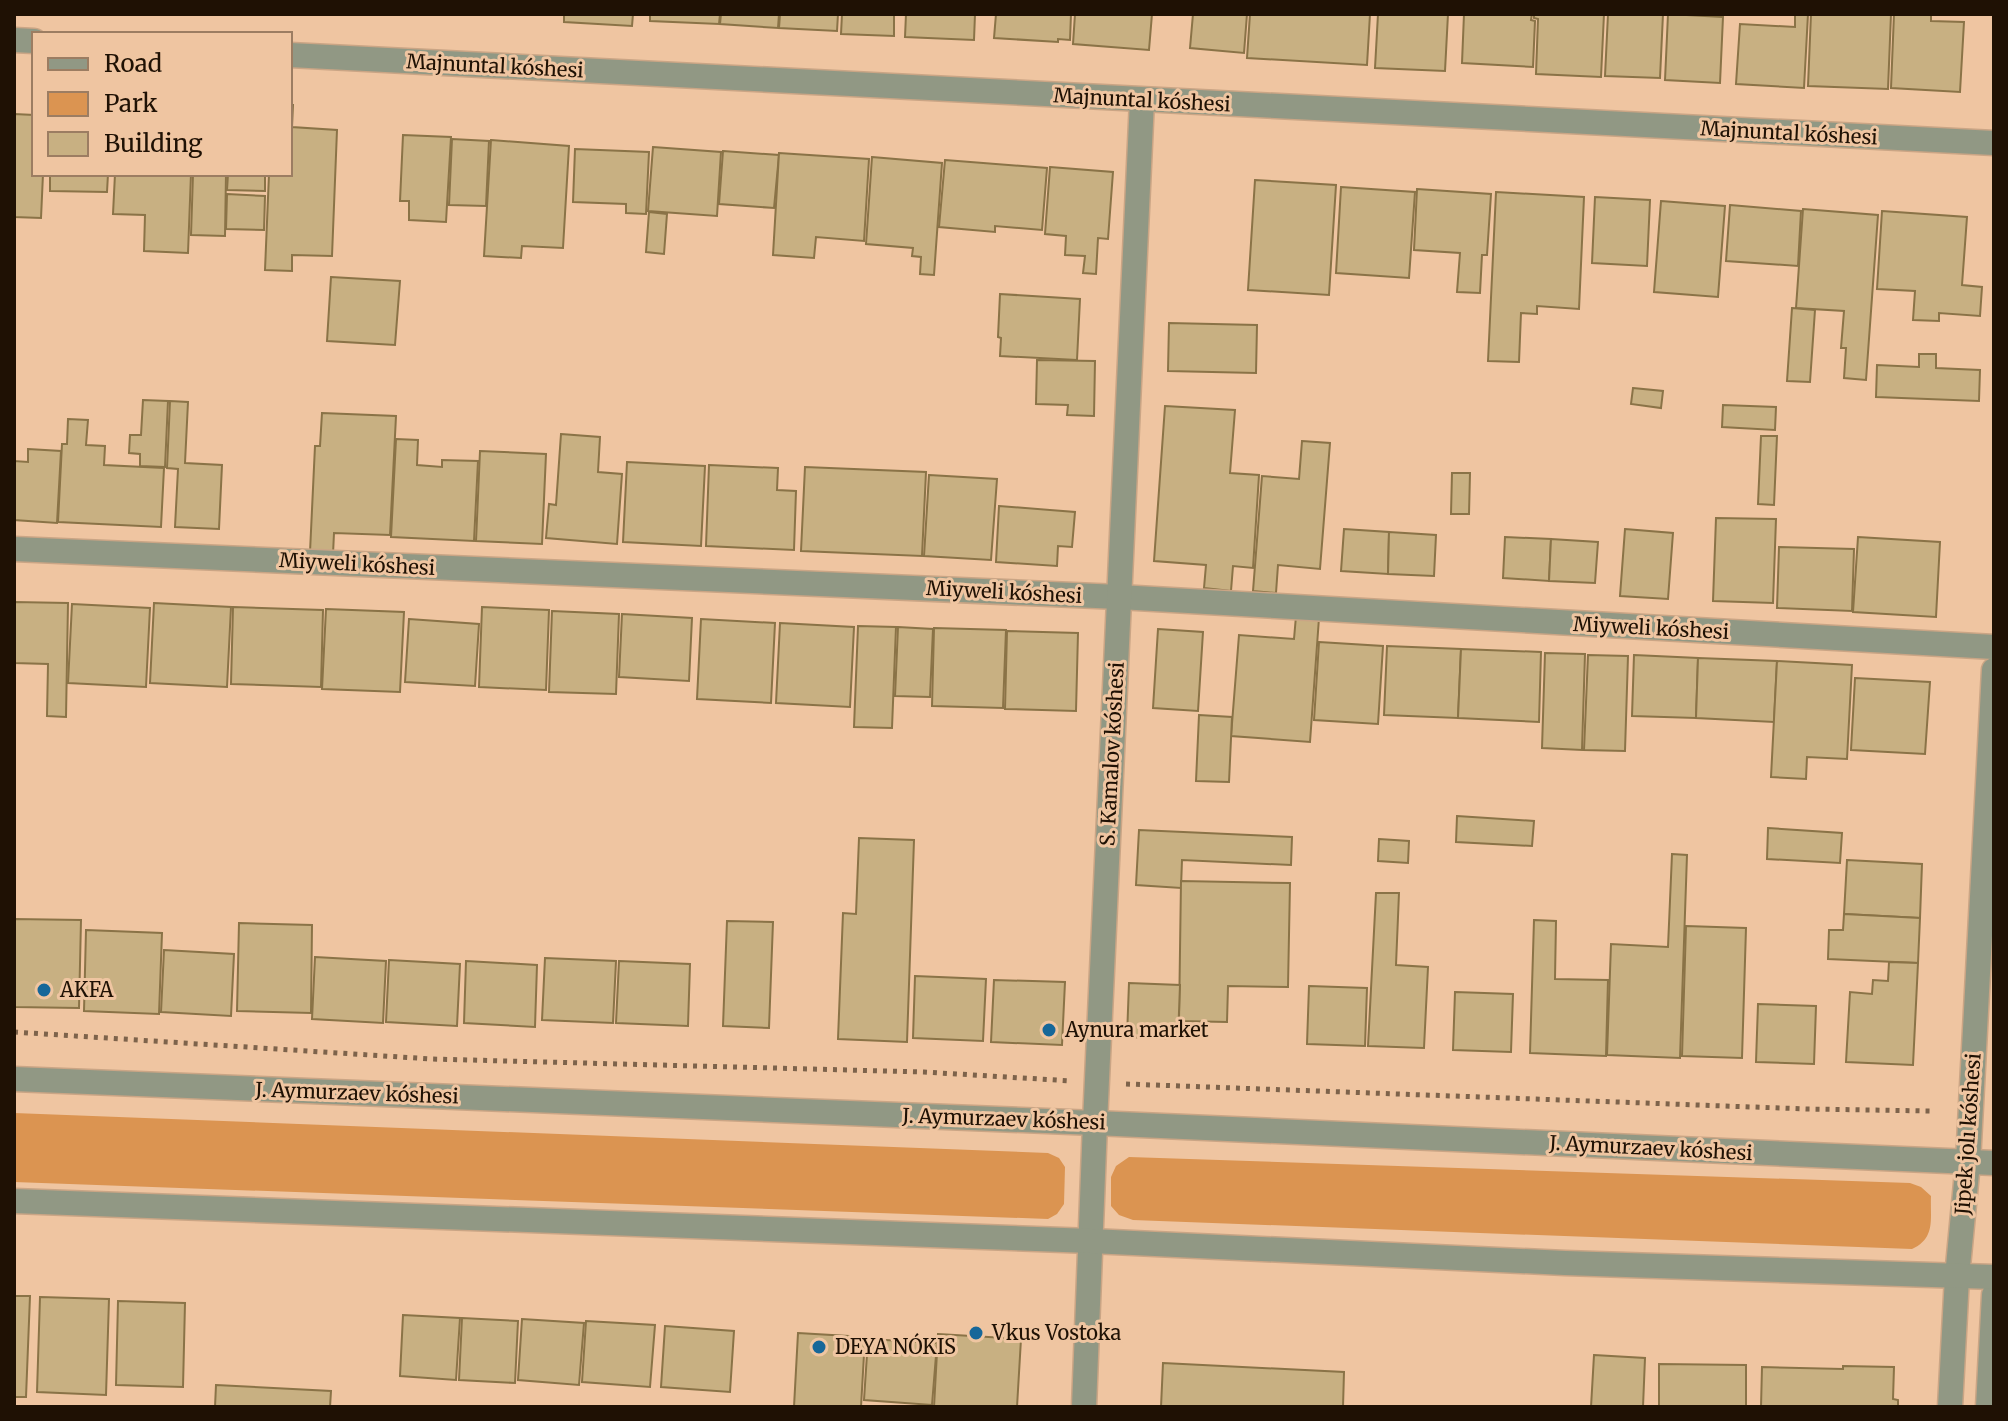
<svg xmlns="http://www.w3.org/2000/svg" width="2008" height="1421" viewBox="0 0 2008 1421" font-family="Merriweather,serif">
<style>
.green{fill:#db9451}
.building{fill:#c8b082;stroke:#8a7347;stroke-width:2}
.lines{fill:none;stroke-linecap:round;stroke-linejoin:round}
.minor-casing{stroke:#caa585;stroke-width:27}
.tertiary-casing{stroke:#caa585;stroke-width:27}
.path{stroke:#7d634b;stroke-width:5;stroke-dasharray:4 6;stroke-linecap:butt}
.minor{stroke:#919884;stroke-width:24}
.tertiary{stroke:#919884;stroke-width:24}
.poi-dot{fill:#176799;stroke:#efc5a1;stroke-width:3}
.labels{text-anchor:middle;stroke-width:6;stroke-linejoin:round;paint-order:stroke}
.street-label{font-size:20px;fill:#1f1104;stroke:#efc5a1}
.poi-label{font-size:20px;fill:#1f1104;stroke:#efc5a1;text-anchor:start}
</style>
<rect width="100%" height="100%" fill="#efc5a1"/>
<!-- green -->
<g class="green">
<polygon points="14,1113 1048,1153 1059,1158 1065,1167 1064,1204 1057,1214 1048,1219 14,1182"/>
<path d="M1129 1157 1910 1183 1921 1187 1931 1196C1930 1219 1936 1238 1912 1249L1133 1220 1119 1215 1111 1206V1177L1116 1166Z"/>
</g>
<!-- building -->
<g class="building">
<polygon points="564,14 633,14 632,26 564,22"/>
<polygon points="650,14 720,14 719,24 650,21"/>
<polygon points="721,14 779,14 778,28 720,24"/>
<polygon points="780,14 838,14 837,31 779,28"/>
<polygon points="842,14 894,14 894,36 841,34"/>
<polygon points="906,14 975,14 974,40 905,37"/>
<polygon points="996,14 1071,14 1070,40 1058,39 1058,42 994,38"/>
<polygon points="1075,14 1152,14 1149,50 1073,44"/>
<polygon points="1193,14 1247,14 1244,53 1190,48"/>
<polygon points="1250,14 1370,14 1367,65 1247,58"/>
<polygon points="1378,14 1448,14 1445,71 1375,68"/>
<polygon points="1464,14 1532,14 1531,20 1535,21 1533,67 1462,63"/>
<polygon points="1534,14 1604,14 1601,77 1536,74 1538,19 1534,18"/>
<polygon points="1608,14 1663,14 1660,78 1605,76"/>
<polygon points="1668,14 1723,17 1720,83 1665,80"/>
<polygon points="1795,14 1808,14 1804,88 1736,84 1740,24 1795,27"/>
<polygon points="1811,14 1891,14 1888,89 1808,86"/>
<polygon points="1894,14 1931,14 1931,21 1964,22 1960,92 1891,88"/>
<polygon points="290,105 293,105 292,127 337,130 332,256 292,255 292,271 265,270 269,174 290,174"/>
<polygon points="14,114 34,115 34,174 43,174 41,218 14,217"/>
<polygon points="403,135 451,137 446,222 409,220 409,201 400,201"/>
<polygon points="452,139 489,141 486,206 449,205"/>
<polygon points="491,140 569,146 563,248 522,246 521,258 484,256"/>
<polygon points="653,147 721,152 717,216 648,211"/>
<polygon points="575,149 649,152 646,214 626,213 626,204 573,202"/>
<polygon points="723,151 779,155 774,208 719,204"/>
<polygon points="779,153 869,159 864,241 816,237 814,258 773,255"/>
<polygon points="872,157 942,163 934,275 920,274 921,257 912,256 913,248 866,244"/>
<polygon points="945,160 1047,168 1042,230 995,226 995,232 939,227"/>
<polygon points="1050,167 1113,172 1108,239 1098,238 1096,274 1083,273 1085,256 1065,255 1066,236 1045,234"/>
<polygon points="50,174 108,174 107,192 50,191"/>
<polygon points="115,174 191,174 188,253 144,251 145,215 113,214"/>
<polygon points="193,174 226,174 225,236 191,235"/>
<polygon points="228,174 265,174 265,191 227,190"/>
<polygon points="1255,180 1336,185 1329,295 1248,290"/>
<polygon points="1341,187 1415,192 1409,278 1336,273"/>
<polygon points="1417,189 1491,194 1487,255 1482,255 1480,293 1457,292 1460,253 1414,250"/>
<polygon points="1496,192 1584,197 1579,309 1537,306 1537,314 1521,313 1519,362 1488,361"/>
<polygon points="227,194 265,196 264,230 226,229"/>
<polygon points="1595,197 1650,200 1647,266 1592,263"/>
<polygon points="1661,201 1725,206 1718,297 1654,292"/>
<polygon points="1730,205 1801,211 1798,266 1726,261"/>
<polygon points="1803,209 1878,215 1866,380 1844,378 1846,348 1841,348 1844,311 1796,308"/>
<polygon points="1882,211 1967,217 1962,285 1982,287 1980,316 1939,313 1939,321 1913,320 1915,291 1877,289"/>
<polygon points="649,212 667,214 664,254 646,252"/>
<polygon points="331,277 400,281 395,345 327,341"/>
<polygon points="1000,294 1080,299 1077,360 1000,356 1001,338 998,337"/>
<polygon points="1792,308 1815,310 1810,382 1787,381"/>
<polygon points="1169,323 1257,325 1256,373 1168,371"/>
<polygon points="1919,354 1936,354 1936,368 1980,370 1979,401 1876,397 1877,365 1919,367"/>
<polygon points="1037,360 1095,361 1094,416 1067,415 1068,405 1036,404"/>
<polygon points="1633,388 1663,391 1661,408 1631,404"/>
<polygon points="143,400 168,401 165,467 140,466 140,454 129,453 130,435 141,435"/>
<polygon points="170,401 188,402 185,463 222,465 219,529 175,527 178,469 167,468"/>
<polygon points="1723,405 1776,407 1775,430 1722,427"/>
<polygon points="1165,406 1235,410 1230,473 1259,475 1253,568 1233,566 1231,591 1204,588 1206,565 1154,561"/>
<polygon points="322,413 396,416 390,535 334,533 333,554 310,552 315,446 320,446"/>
<polygon points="68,419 88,420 86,445 105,446 104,465 164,468 161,527 58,522 62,444 67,444"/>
<polygon points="561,434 600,437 598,472 622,474 617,544 546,538 549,504 556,505"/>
<polygon points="1761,436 1777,436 1774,505 1758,504"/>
<polygon points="396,439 418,440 417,465 442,467 442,460 478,461 474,541 391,537"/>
<polygon points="1302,441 1330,443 1320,569 1278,565 1276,593 1253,591 1262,476 1299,479"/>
<polygon points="28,449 61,451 57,523 14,520 14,461 28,462"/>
<polygon points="480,451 546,454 542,544 476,541"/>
<polygon points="627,462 705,466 701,546 623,542"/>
<polygon points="709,465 778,468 777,490 796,491 794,550 706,546"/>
<polygon points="805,467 926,472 922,556 801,551"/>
<polygon points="1452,473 1470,473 1469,514 1451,514"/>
<polygon points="929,475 997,479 991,560 924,556"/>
<polygon points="999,506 1075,512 1072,547 1058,546 1057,566 996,562"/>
<polygon points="1716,518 1776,519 1773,603 1713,601"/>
<polygon points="1344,529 1389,532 1388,574 1341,571"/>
<polygon points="1625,529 1673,533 1668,599 1620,596"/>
<polygon points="1389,532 1436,535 1434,576 1388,574"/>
<polygon points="1505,537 1551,539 1549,581 1503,578"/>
<polygon points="1858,537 1940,542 1936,617 1853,612"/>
<polygon points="1551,539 1598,542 1595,583 1549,581"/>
<polygon points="1779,547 1854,549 1852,611 1777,608"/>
<polygon points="14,602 68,603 66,717 47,716 48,664 14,663"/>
<polygon points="154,603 231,607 227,687 150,683"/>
<polygon points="72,604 150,608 146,687 68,683"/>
<polygon points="233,607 323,610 321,687 231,684"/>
<polygon points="482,607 549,610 546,690 479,687"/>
<polygon points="326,609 404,612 400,692 322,689"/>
<polygon points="552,611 619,614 616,694 549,692"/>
<polygon points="622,614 692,618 689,681 619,677"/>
<polygon points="1296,616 1319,618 1310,742 1231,736 1239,635 1294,639"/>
<polygon points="409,619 479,624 475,686 405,682"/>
<polygon points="701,619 775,623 771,703 697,699"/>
<polygon points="780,623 854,627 850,707 776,703"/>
<polygon points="858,626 896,627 892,728 854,727"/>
<polygon points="898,627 933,629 930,697 895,696"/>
<polygon points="934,628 1006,630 1003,708 932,706"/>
<polygon points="1158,629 1203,632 1198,711 1153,708"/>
<polygon points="1007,631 1078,633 1076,711 1005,709"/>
<polygon points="1319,642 1383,646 1378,724 1314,720"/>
<polygon points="1387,646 1461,649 1458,718 1384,715"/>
<polygon points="1461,649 1541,652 1539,722 1458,718"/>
<polygon points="1545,653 1585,654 1582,750 1542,748"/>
<polygon points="1588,655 1628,656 1625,751 1584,750"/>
<polygon points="1634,655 1698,658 1696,718 1632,716"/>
<polygon points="1698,658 1777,661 1774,722 1696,718"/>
<polygon points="1777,661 1852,665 1847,759 1807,757 1806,779 1771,777"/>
<polygon points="1855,678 1930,682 1925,754 1851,750"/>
<polygon points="1199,715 1232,717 1229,782 1196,781"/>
<polygon points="1457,816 1534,821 1532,846 1456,842"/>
<polygon points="1768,828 1842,833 1840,863 1767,859"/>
<polygon points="1139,830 1292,837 1291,865 1182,860 1181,888 1136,885"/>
<polygon points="859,838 914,840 907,1042 838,1039 843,913 856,914"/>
<polygon points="1379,839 1409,841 1408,863 1378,861"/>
<polygon points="1672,854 1687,855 1680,1058 1607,1055 1611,944 1668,947"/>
<polygon points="1847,860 1922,864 1920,918 1844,914"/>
<polygon points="1181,881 1290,883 1288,987 1228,986 1227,1022 1179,1021"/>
<polygon points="1376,893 1399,893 1396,965 1428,967 1424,1048 1368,1046"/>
<polygon points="1844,914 1920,918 1918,963 1828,959 1829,930 1843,930"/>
<polygon points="14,919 81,920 79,1008 14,1007"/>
<polygon points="1534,920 1556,921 1555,979 1608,980 1606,1056 1530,1053"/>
<polygon points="727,921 773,922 769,1028 723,1026"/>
<polygon points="239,923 312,925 311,1013 237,1011"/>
<polygon points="1686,926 1746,928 1742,1058 1682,1056"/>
<polygon points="86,930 162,933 159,1014 84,1011"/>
<polygon points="164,950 234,954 231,1016 161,1012"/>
<polygon points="315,957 386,961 383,1023 312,1019"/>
<polygon points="545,958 616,961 613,1023 542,1020"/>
<polygon points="389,960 460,964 457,1026 386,1022"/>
<polygon points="466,961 537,965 535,1027 464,1023"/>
<polygon points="619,961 690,964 688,1026 616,1023"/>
<polygon points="1889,962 1918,963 1913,1065 1846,1062 1850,992 1872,994 1873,980 1888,981"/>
<polygon points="915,976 986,979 983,1041 913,1038"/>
<polygon points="994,980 1065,982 1062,1045 991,1042"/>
<polygon points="1129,983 1180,985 1178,1039 1127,1037"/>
<polygon points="1309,986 1367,988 1365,1046 1307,1044"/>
<polygon points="1455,992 1513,994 1511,1052 1453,1050"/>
<polygon points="1758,1004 1816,1006 1814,1064 1756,1062"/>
<polygon points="14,1296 30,1296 26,1397 14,1397"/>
<polygon points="40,1297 109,1299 106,1395 37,1392"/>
<polygon points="118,1301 185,1303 183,1387 116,1385"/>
<polygon points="403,1315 460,1318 456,1380 400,1376"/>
<polygon points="462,1318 518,1321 515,1383 459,1380"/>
<polygon points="522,1319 584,1323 579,1385 518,1380"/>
<polygon points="586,1321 655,1325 650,1387 582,1382"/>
<polygon points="665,1326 734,1331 730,1392 661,1387"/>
<polygon points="798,1333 865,1337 861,1407 794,1407"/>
<polygon points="938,1334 1021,1339 1017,1407 934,1407"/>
<polygon points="868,1339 937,1343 932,1405 864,1400"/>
<polygon points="1594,1355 1645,1358 1643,1407 1591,1407"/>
<polygon points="1163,1363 1344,1372 1343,1407 1161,1407"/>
<polygon points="1659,1364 1746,1365 1746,1407 1659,1407"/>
<polygon points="1843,1366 1894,1367 1893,1399 1898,1400 1898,1407 1761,1407 1762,1367 1843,1369"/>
<polygon points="216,1385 331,1391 330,1407 215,1407"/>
</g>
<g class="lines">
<defs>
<g id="minor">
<polyline points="14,40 34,41"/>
<polyline points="290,55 1994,143"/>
<polyline points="14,549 1119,597 1994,647"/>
<polyline points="1084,1407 1095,1123 1142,100"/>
<polyline points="1950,1407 1957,1277 1968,1162 1994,670"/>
<polyline points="1988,1407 1994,1295"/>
</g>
<g id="tertiary">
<polyline points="14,1079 1095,1123 1994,1163"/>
<polyline points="14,1201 1091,1241 1565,1263 1994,1277"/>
</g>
</defs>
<!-- minor casing -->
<use href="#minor" class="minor-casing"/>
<!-- tertiary casing -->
<use href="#tertiary" class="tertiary-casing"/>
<!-- path -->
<g class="path">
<polyline points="14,1032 431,1059 924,1072 1072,1081"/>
<polyline points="1126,1084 1807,1109 1932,1111"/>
</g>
<!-- minor -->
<use href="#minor" class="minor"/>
<!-- tertiary -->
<use href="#tertiary" class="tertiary"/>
</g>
<!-- markers -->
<g class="poi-dot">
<circle cx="44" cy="990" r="8"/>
<circle cx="1049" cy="1030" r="8"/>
<circle cx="976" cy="1333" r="8"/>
<circle cx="819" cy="1347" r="8"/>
</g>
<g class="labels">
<!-- street labels -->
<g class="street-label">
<text transform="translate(495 66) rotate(3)" y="7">Majnuntal kóshesi</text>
<text transform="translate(1142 100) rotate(3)" y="7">Majnuntal kóshesi</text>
<text transform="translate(1789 133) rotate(3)" y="7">Majnuntal kóshesi</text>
<text transform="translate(357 564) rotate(3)" y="7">Miyweli kóshesi</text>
<text transform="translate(1004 592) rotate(3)" y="7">Miyweli kóshesi</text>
<text transform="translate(1651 628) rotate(3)" y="7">Miyweli kóshesi</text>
<text transform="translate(1112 754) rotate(-87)" y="7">S. Kamalov kóshesi</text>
<text transform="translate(357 1093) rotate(2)" y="7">J. Aymurzaev kóshesi</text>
<text transform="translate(1004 1119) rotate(2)" y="7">J. Aymurzaev kóshesi</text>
<text transform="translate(1968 1134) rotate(-86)" y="7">Jipek jolı kóshesi</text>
<text transform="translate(1651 1148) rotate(3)" y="7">J. Aymurzaev kóshesi</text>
</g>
<!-- poi labels -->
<g class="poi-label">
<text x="60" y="997">AKFA</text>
<text x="1065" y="1037">Aynura market</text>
<text x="992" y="1340">Vkus Vostoka</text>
<text x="835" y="1354">DEYA NÓKIS</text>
</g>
</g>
<!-- border -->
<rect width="2008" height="1421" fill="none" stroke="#1f1104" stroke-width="32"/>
<!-- legend -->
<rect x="32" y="32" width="260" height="144" fill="#efc5a1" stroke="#9c7d62" stroke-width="2"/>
<rect x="48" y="58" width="40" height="12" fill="#919884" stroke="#9c7d62" stroke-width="2"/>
<text x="104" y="72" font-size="24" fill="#1f1104">Road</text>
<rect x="48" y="92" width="40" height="24" fill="#db9451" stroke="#9c7d62" stroke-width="2"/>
<text x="104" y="112" font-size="24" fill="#1f1104">Park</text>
<rect x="48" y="132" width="40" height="24" fill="#c8b082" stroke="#9c7d62" stroke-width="2"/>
<text x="104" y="152" font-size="24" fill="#1f1104">Building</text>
</svg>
